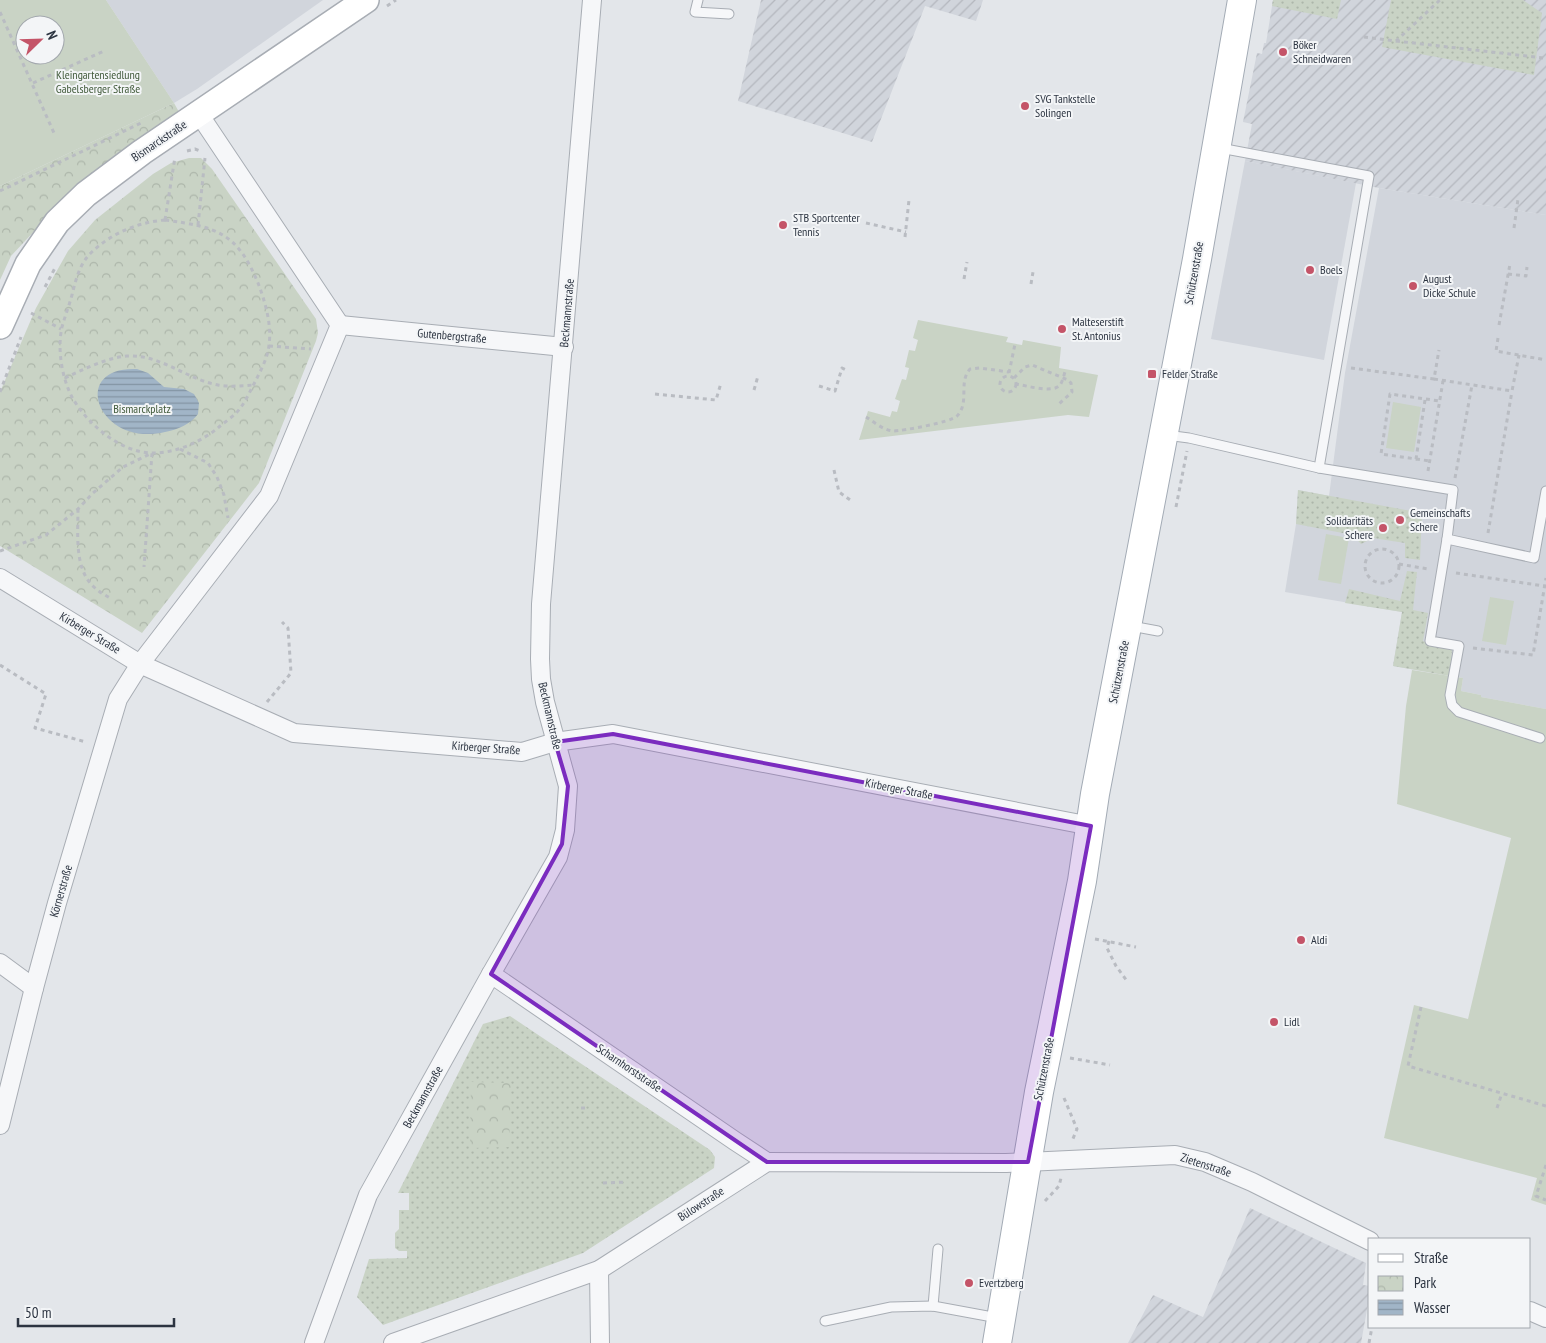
<svg xmlns="http://www.w3.org/2000/svg" width="1546" height="1343" viewBox="0 0 1546 1343" font-family="'PT Sans Narrow',sans-serif">
<style>
.built{fill:#d1d5dc}
.industrial{fill:url(#industrial-furrows)}
.grass{fill:url(#grass-dots)}
.park{fill:url(#park-crowns)}
.garden{fill:#c9d3c5;fill-rule:evenodd}
.water{fill:url(#water-rules)}
.lines{fill:none;stroke-linecap:round;stroke-linejoin:round}
.service-casing{stroke:#a8adb4;stroke-width:11}
.minor-casing{stroke:#a8adb4;stroke-width:20}
.secondary-casing{stroke:#a8adb4;stroke-width:28}
.primary-casing{stroke:#a3abb5;stroke-width:30}
.path{stroke:#b9bcc2;stroke-width:3;stroke-dasharray:4 4;stroke-linecap:butt}
.service{stroke:#f6f7f9;stroke-width:9}
.minor{stroke:#f6f7f9;stroke-width:18}
.secondary{stroke:#fff;stroke-width:25}
.primary{stroke:#fff;stroke-width:28}
.marked{fill:#7b2cbf;fill-opacity:0.2;stroke:#7b2cbf;stroke-width:4;stroke-linejoin:round}
.poi-dot{fill:#c45468;stroke:#f3f5f7;stroke-width:2}
.labels{text-anchor:middle;stroke-width:4;stroke-linejoin:round;paint-order:stroke}
.poi-label{font-size:12px;fill:#2c3441;stroke:#f3f5f7;text-anchor:start}
.park-label{font-size:12px;fill:#425b3b;stroke:#f3f5f7}
.street-label{font-size:12px;fill:#2c3441;stroke:#f3f5f7}
</style>
<defs>
<pattern id="industrial-furrows" width="10" height="10" patternUnits="userSpaceOnUse" patternTransform="scale(1.25)"><rect width="10" height="10" fill="#d1d5dc"/><path d="M-1 1l2-2M0 10L10 0M9 11l2-2" fill="none" stroke="#b4b7be"/></pattern>
<pattern id="grass-dots" width="8" height="8" patternUnits="userSpaceOnUse" patternTransform="scale(1.25)"><rect width="8" height="8" fill="#c9d3c5"/><path d="M2 2h.1M6 6h.1" fill="none" stroke="#adb6aa" stroke-width="1.8" stroke-linecap="round"/></pattern>
<pattern id="park-crowns" width="20" height="18" patternUnits="userSpaceOnUse" patternTransform="scale(1.25)"><rect width="20" height="18" fill="#c9d3c5"/><path d="M2 6a3 3 0 1 1 6 0M12 15a3 3 0 1 1 6 0" fill="none" stroke="#adb6aa"/></pattern>
<pattern id="water-rules" width="6" height="5" patternUnits="userSpaceOnUse" patternTransform="scale(1.25)"><rect width="6" height="5" fill="#a1b5c7"/><path d="M0 2.5h6" fill="none" stroke="#8394a3"/></pattern>
</defs>
<rect width="100%" height="100%" fill="#e3e6ea"/>
<!-- built -->
<g class="built">
<polygon points="106,0 323,0 197,89 174,103"/>
<polygon points="1245,161 1356,183 1324,360 1211,339"/>
<polygon points="1379,188 1546,215 1546,709 1481,697 1481,695 1461,691 1463,678 1393,666 1402,612 1285,592 1296,524 1298,490 1329,496 1345,373"/>
</g>
<!-- industrial -->
<g class="industrial">
<polygon points="761,0 983,0 976,21 925,6 872,142 738,101"/>
<polygon points="1273,0 1546,0 1546,215 1379,188 1245,161 1252,124 1243,122 1257,53 1262,54 1264,43 1266,43"/>
<polygon points="1250,1208 1366,1263 1363,1285 1370,1286 1370,1293 1361,1343 1128,1343 1153,1295 1203,1317"/>
</g>
<!-- grass -->
<g class="grass">
<polygon points="1273,0 1341,0 1337,19 1272,6"/>
<polygon points="1391,0 1523,0 1542,13 1534,75 1382,47"/>
<polygon points="1298,490 1422,513 1420,560 1405,558 1405,543 1373,538 1361,544 1353,535 1296,524"/>
<polygon points="1407,571 1417,572 1413,610 1428,613 1423,641 1452,650 1450,676 1393,666 1402,612 1345,603 1349,589 1400,601"/>
<polygon points="510,1016 710,1150 715,1157 714,1168 583,1253 383,1325 357,1297 369,1259 407,1258 407,1251 399,1251 395,1248 395,1233 399,1229 399,1210 409,1210 409,1193 398,1193 483,1024"/>
</g>
<!-- park -->
<g class="park">
<polygon points="174,103 179,112 68,195 11,256 0,280 0,186"/>
<polygon points="189,158 201,158 212,169 316,319 318,333 316,341 259,483 142,633 0,546 0,392 36,308 68,251 95,220 153,174 171,163"/>
<polygon points="471,1082 511,1083 509,1147 470,1148"/>
</g>
<!-- garden -->
<g class="garden">
<path d="M0 0H106L174 103 0 186ZM25 25H55V55H25Z"/>
<polygon points="918,320 1008,337 1006,342 1022,345 1023,340 1061,347 1059,368 1098,375 1089,417 1068,415 859,440 868,411 890,417 892,411 897,412 900,401 895,399 902,379 906,380 909,368 905,367 909,350 915,351 918,340 913,338"/>
<polygon points="1393,402 1421,407 1414,452 1386,448"/>
<polygon points="1326,534 1349,538 1341,584 1318,580"/>
<polygon points="1490,597 1514,601 1506,645 1482,641"/>
<polygon points="1412,670 1463,678 1461,691 1481,695 1481,697 1546,709 1546,1205 1531,1200 1537,1178 1384,1138 1414,1005 1468,1019 1511,838 1397,804 1406,706"/>
</g>
<!-- water -->
<path class="water" d="M137 369 148 373 164 387 184 389 194 394 199 403 198 414C191 424 177 430 165 432 98 448 68 366 137 369Z"/>
<g class="lines">
<defs>
<g id="service">
<polyline points="698,0 695,12 729,14"/>
<polyline points="1166,435 1189,438 1319,468 1369,176 1220,148"/>
<polyline points="1319,468 1453,490 1447,539 1534,558 1546,491"/>
<polyline points="1447,539 1430,641 1459,646 1450,695 1452,705 1459,712 1540,738"/>
<polyline points="1131,626 1158,631"/>
<polyline points="933,1306 938,1249"/>
<polyline points="825,1321 891,1307 933,1306 998,1318"/>
</g>
<g id="minor">
<polyline points="340,325 564,347"/>
<polyline points="0,578 140,664 294,733 522,752 555,742 613,734 1091,826"/>
<polyline points="0,963 34,988"/>
<polyline points="491,974 735,1141 767,1162"/>
<polyline points="0,1125 34,988 57,903 118,699 140,664 269,496 340,325 199,114"/>
<polyline points="599,1270 600,1343"/>
<polyline points="1530,1311 1546,1318"/>
<polyline points="314,1343 368,1195 491,974 558,857 565,830 568,786 545,702 541,679 540,659 541,604 592,0"/>
<polyline points="393,1343 599,1270 767,1162 1006,1163 1175,1155 1205,1162 1252,1182 1370,1241"/>
</g>
<polyline id="secondary" points="0,326 28,264 57,222 86,194 142,152 366,0"/>
<polyline id="primary" points="997,1343 1039,1092 1082,881 1095,794 1197,259 1242,0"/>
</defs>
<!-- service casing -->
<use href="#service" class="service-casing"/>
<!-- minor casing -->
<use href="#minor" class="minor-casing"/>
<!-- secondary casing -->
<use href="#secondary" class="secondary-casing"/>
<!-- primary casing -->
<use href="#primary" class="primary-casing"/>
<!-- path -->
<g class="path">
<polyline points="387,6 396,0"/>
<polyline points="0,12 54,133"/>
<polyline points="1364,37 1396,41 1440,0"/>
<polyline points="1396,41 1544,58"/>
<polyline points="33,83 104,51"/>
<polyline points="187,151 195,149 200,151"/>
<polyline points="0,191 141,123"/>
<path d="M165 220C216 227 237 232 258 283 265 301 272 325 269 345 268 357 261 370 256 380 251 389 247 399 241 407 236 415 226 421 219 427 201 442 176 453 153 453 121 453 87 424 72 397 62 378 57 349 62 327 65 316 69 306 72 295 76 279 80 262 93 251 112 233 139 222 165 220Z"/>
<polyline points="165,220 175,157"/>
<polyline points="866,223 906,232"/>
<polyline points="198,225 205,158"/>
<polyline points="1514,228 1518,199"/>
<polyline points="905,237 909,200"/>
<polyline points="1508,274 1526,276 1527,267"/>
<polyline points="964,279 967,262"/>
<polyline points="1031,284 1033,272"/>
<polyline points="45,287 55,268"/>
<polyline points="31,313 61,329"/>
<polyline points="1499,325 1510,264"/>
<polyline points="1498,338 1496,351 1546,360"/>
<polyline points="269,346 311,349"/>
<polyline points="1351,368 1434,379 1439,350"/>
<polyline points="1009,373 1015,344"/>
<circle cx="1008" cy="384" r="8"/>
<path d="M65 378C84 369 106 358 127 356 160 354 186 379 218 385 229 387 241 386 253 385"/>
<polyline points="1014,378 1025,367 1032,365 1068,380 1071,383 1072,392 1059,404"/>
<polyline points="1434,379 1512,391 1519,355"/>
<path d="M1015 384C1025 385 1053 394 1060 385 1063 381 1064 374 1066 369"/>
<polyline points="819,386 835,391 842,368 848,371"/>
<polyline points="754,390 758,376"/>
<polyline points="0,392 21,337"/>
<polyline points="655,394 716,400 721,383"/>
<polyline points="1425,400 1416,459 1381,454 1390,394 1440,401"/>
<path d="M866 417C874 422 883 430 893 431 902 431 952 422 957 416 970 403 958 382 970 369L980 368 1009 372"/>
<polyline points="180,449 208,463 217,477 224,495 228,518"/>
<polyline points="1416,459 1430,461"/>
<polyline points="834,470 839,492 853,502"/>
<polyline points="1428,471 1443,381"/>
<polyline points="1455,478 1472,385"/>
<polyline points="1176,507 1187,451"/>
<path d="M78 509C78 534 74 569 94 587 99 592 105 595 110 598"/>
<polyline points="1488,533 1512,391"/>
<circle cx="1382" cy="566" r="17"/>
<polyline points="0,551 46,535 78,509 93,493 123,467 152,453 144,567"/>
<polyline points="1399,564 1428,569"/>
<polyline points="1456,573 1544,586"/>
<polyline points="1473,648 1533,655 1546,578"/>
<polyline points="0,665 46,694 35,728 86,742"/>
<polyline points="267,702 291,673 288,628 282,622"/>
<polyline points="1095,939 1136,947"/>
<polyline points="1109,941 1107,948 1116,966 1127,981"/>
<polyline points="1421,1007 1408,1066 1546,1106"/>
<polyline points="1070,1058 1110,1065"/>
<polyline points="1064,1098 1077,1129 1072,1141"/>
<polyline points="581,1108 589,1108"/>
<polyline points="1497,1108 1502,1093"/>
<polyline points="1546,1165 1536,1196 1546,1200"/>
<polyline points="603,1183 627,1182"/>
<polyline points="1045,1201 1059,1186 1061,1178"/>
<polyline points="1369,1343 1372,1327"/>
</g>
<!-- service -->
<use href="#service" class="service"/>
<!-- minor -->
<use href="#minor" class="minor"/>
<!-- secondary -->
<use href="#secondary" class="secondary"/>
<!-- primary -->
<use href="#primary" class="primary"/>
</g>
<!-- marked area -->
<path class="marked" d="M613 734 1091 826 1028 1162H767L491 974 562 844 568 786 555 742Z"/>
<!-- markers -->
<g class="poi-dot">
<circle cx="1283" cy="52" r="5"/>
<circle cx="1025" cy="106" r="5"/>
<circle cx="783" cy="225" r="5"/>
<circle cx="1310" cy="270" r="5"/>
<circle cx="1413" cy="286" r="5"/>
<circle cx="1062" cy="329" r="5"/>
<rect x="1147" y="369" width="10" height="10" rx="2.5"/>
<circle cx="1400" cy="520" r="5"/>
<circle cx="1383" cy="528" r="5"/>
<circle cx="1301" cy="940" r="5"/>
<circle cx="1274" cy="1022" r="5"/>
<circle cx="969" cy="1283" r="5"/>
</g>
<g class="labels">
<!-- poi labels -->
<g class="poi-label">
<text x="1293" y="49">Böker<tspan x="1293" dy="14">Schneidwaren</tspan></text>
<text x="1035" y="103">SVG Tankstelle<tspan x="1035" dy="14">Solingen</tspan></text>
<text x="793" y="222">STB Sportcenter<tspan x="793" dy="14">Tennis</tspan></text>
<text x="1320" y="274">Boels</text>
<text x="1423" y="283">August<tspan x="1423" dy="14">Dicke Schule</tspan></text>
<text x="1072" y="326">Malteserstift<tspan x="1072" dy="14">St. Antonius</tspan></text>
<text x="1162" y="378">Felder Straße</text>
<text x="1410" y="517">Gemeinschafts<tspan x="1410" dy="14">Schere</tspan></text>
<text x="1373" y="525" text-anchor="end">Solidaritäts<tspan x="1373" dy="14">Schere</tspan></text>
<text x="1311" y="944">Aldi</text>
<text x="1284" y="1026">Lidl</text>
<text x="979" y="1287">Evertzberg</text>
</g>
<!-- park labels -->
<g class="park-label">
<text x="98" y="79">Kleingartensiedlung<tspan x="98" dy="14">Gabelsberger Straße</tspan></text>
<text x="142" y="413">Bismarckplatz</text>
</g>
<!-- street labels -->
<g class="street-label">
<text transform="translate(159 141) rotate(-34)" y="4">Bismarckstraße</text>
<text transform="translate(1194 273) rotate(-80)" y="4">Schützenstraße</text>
<text transform="translate(567 313) rotate(-85)" y="4">Beckmannstraße</text>
<text transform="translate(452 336) rotate(5)" y="4">Gutenbergstraße</text>
<text transform="translate(90 633) rotate(31)" y="4">Kirberger Straße</text>
<text transform="translate(1119 672) rotate(-79)" y="4">Schützenstraße</text>
<text transform="translate(550 716) rotate(77)" y="4">Beckmannstraße</text>
<text transform="translate(486 748) rotate(4)" y="4">Kirberger Straße</text>
<text transform="translate(899 789) rotate(11)" y="4">Kirberger Straße</text>
<text transform="translate(61 891) rotate(-74)" y="4">Körnerstraße</text>
<text transform="translate(629 1068) rotate(34)" y="4">Scharnhorststraße</text>
<text transform="translate(1044 1069) rotate(-79)" y="4">Schützenstraße</text>
<text transform="translate(423 1097) rotate(-61)" y="4">Beckmannstraße</text>
<text transform="translate(1206 1165) rotate(18)" y="4">Zietenstraße</text>
<text transform="translate(701 1204) rotate(-33)" y="4">Bülowstraße</text>
</g>
</g>
<!-- legend -->
<rect x="1368" y="1238" width="162" height="90" fill="#f3f5f7" stroke="#a3a8ae"/>
<rect x="1378" y="1254" width="25" height="8" fill="#ffffff" stroke="#a3a8ae"/>
<text x="1414" y="1263" font-size="15" fill="#2c3441">Straße</text>
<rect x="1378" y="1276" width="25" height="15" fill="url(#park-crowns)" stroke="#a3a8ae"/>
<text x="1414" y="1288" font-size="15" fill="#2c3441">Park</text>
<rect x="1378" y="1300" width="25" height="15" fill="url(#water-rules)" stroke="#a3a8ae"/>
<text x="1414" y="1313" font-size="15" fill="#2c3441">Wasser</text>
<!-- north arrow -->
<g transform="translate(40 40) rotate(67)"><circle r="24" fill="#f3f5f7" stroke="#a3a8ae"/>
<path d="M0-4L9 19L0 12L-9 19Z" fill="#c45468"/>
<text y="-8" font-size="14" font-weight="bold" text-anchor="middle" fill="#2c3441">N</text>
</g>
<!-- scale -->
<path d="M18 1318v8h156v-8" fill="none" stroke="#2c3441" stroke-width="2.5"/>
<text x="25" y="1318" font-size="15" fill="#2c3441" stroke="#f3f5f7" stroke-width="4" paint-order="stroke">50 m</text>
</svg>
